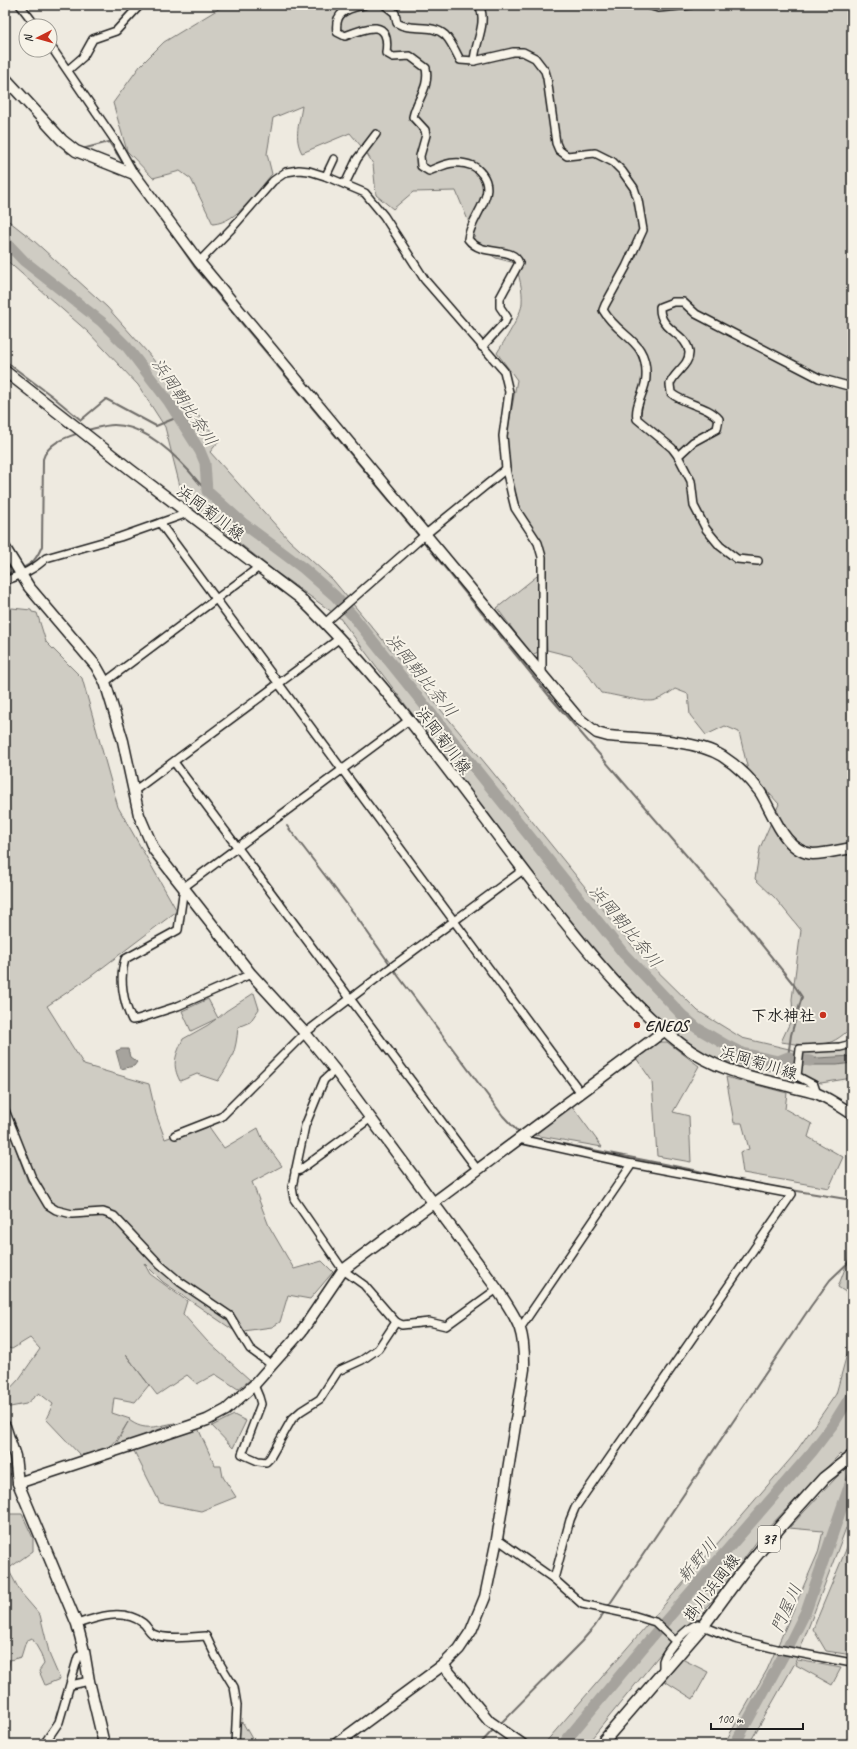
<svg xmlns="http://www.w3.org/2000/svg" width="857" height="1749" viewBox="0 0 857 1749" font-family="Caveat,'Klee One',sans-serif">
<style>
.green{fill:#cfccc3;stroke:#767470}
.water{fill:#a6a39d;stroke:#6f6d69}
.lines{fill:none;stroke-linecap:round;stroke-linejoin:round}
.stream{stroke:#6f6d69;stroke-width:2}
.river{stroke:#a6a39d;stroke-width:11}
.street-casing{stroke:#1c1c1c;stroke-width:10}
.secondary-casing{stroke:#1c1c1c;stroke-width:13}
.primary-casing{stroke:#1c1c1c;stroke-width:14}
.street{stroke:#f7f3e8;stroke-width:7}
.secondary{stroke:#f7f3e8;stroke-width:10}
.primary{stroke:#f7f3e8;stroke-width:11}
.poi-dot{fill:#c8321e;stroke:#f7f3e8;stroke-width:1.5}
.labels{text-anchor:middle;stroke-width:4;stroke-linejoin:round;paint-order:stroke}
.shield{fill:#f7f3e8;stroke:#5e5c59;stroke-width:1}
.shield-label{font-size:15px;font-weight:bold;fill:#1c1c1c}
.street-label{font-size:16px;fill:#1c1c1c;stroke:#f7f3e8}
.poi-label{font-size:16px;font-weight:bold;fill:#1c1c1c;stroke:#f7f3e8;text-anchor:end}
.water-label{font-size:17px;font-style:italic;fill:#535250;stroke:#f7f3e8}
</style>
<rect width="100%" height="100%" fill="#eeeae0"/>
<filter id="ink" filterUnits="userSpaceOnUse"><feTurbulence type="fractalNoise" baseFrequency=".025" numOctaves="2"/><feDisplacementMap in="SourceGraphic" scale="8" xChannelSelector="R" yChannelSelector="G"/><feConvolveMatrix kernelMatrix="1 2 1 2 8 2 1 2 1" color-interpolation-filters="sRGB"/></filter>
<g filter="url(#ink)">
<!-- green -->
<g class="green">
<path d="M225 5H852V700L847 690 852 704V1026C830 1051 811 1046 781 1042L793 1016 792 999 801 930 775 898 755 879 760 848 779 804 748 770 739 732 725 726 706 735 690 715 688 694 675 689C669 693 663 698 656 700 646 704 613 694 601 693L582 666 571 656 547 650 544 550 514 505 510 469 507 434 517 380 497 353C503 343 522 314 522 303 523 289 519 276 515 263L496 258 479 247 456 191 413 192 393 209 376 195 373 164 366 152 350 133 302 153C293 137 300 122 302 106L273 118 267 154 272 174C257 191 238 222 213 224L191 179 180 171 153 178 127 151 113 103 140 66 164 42Z"/>
<polygon points="5,218 33,240 107,307 147,352 219,441 210,452 289,540 333,580 490,769 635,949 698,1011 742,1038 802,1052 840,1051 852,1048 852,1078 821,1083 793,1073 766,1070 711,1058 667,1027 596,953 532,876 467,786 339,617 276,572 215,524 181,490 165,427 138,385 88,332 5,259"/>
<polygon points="542,572 542,650 532,655 497,608"/>
<path d="M12 608 31 610 32 612 37 613 46 642 82 678 118 807 177 911 90 977 47 1006 84 1065 149 1084 156 1114 165 1139 207 1124 224 1148 258 1128 263 1140 282 1166 252 1182 269 1226 294 1269 322 1261 333 1272 310 1299 288 1295 280 1322 272 1327 236 1332 163 1282 144 1263 150 1274 187 1301 183 1314 207 1341 250 1380 238 1389 215 1374 197 1384 187 1375 157 1395 126 1355 149 1385 135 1402 114 1398 112 1413 130 1419 129 1420C145 1432 156 1426 175 1423L114 1447 128 1422C111 1449 112 1450 80 1455L46 1419 53 1404 39 1393 26 1404 5 1408V1394L19 1379 40 1349 30 1338 12 1349 5 1347V1120L28 1182 38 1190 5 1098V611Z"/>
<path d="M254 993 259 1009 250 1022 238 1027C236 1052 232 1060 218 1081L197 1074 180 1081C171 1064 176 1055 183 1039L208 1025 216 1019 191 1031 182 1011 208 999 218 1018 226 1011Z"/>
<polygon points="658,1042 667,1042 699,1066 673,1112 689,1116 691,1162 657,1156 652,1081 636,1058"/>
<polygon points="726,1077 787,1093 785,1109 812,1124 808,1137 843,1157 829,1188 743,1173 740,1152 749,1149 742,1123 734,1123"/>
<polygon points="572,1106 602,1147 534,1135"/>
<polygon points="852,1250 852,1529 846,1528 795,1663 749,1744 724,1744 767,1670 818,1553 823,1531 789,1528 849,1464 840,1454 763,1533 715,1598 670,1642 587,1744 544,1744 793,1456 836,1394 847,1354 850,1295 838,1287"/>
<polygon points="234,1415 246,1421 233,1448 212,1426"/>
<polygon points="198,1428 215,1466 221,1466 223,1477 236,1497 201,1511 160,1503 133,1449"/>
<polygon points="5,1514 22,1514 33,1538 33,1551 8,1569 21,1593 40,1615 50,1656 60,1679 45,1685 39,1671 44,1664 41,1654 32,1638 26,1641 21,1657 10,1660 5,1689"/>
<polygon points="852,1535 852,1655 826,1651 813,1629"/>
<polygon points="682,1659 708,1672 693,1699 663,1680"/>
<polygon points="798,1660 841,1668 832,1685 796,1665"/>
<polygon points="240,1722 243,1723 255,1744 239,1744"/>
</g>
<!-- water -->
<g class="water">
<polygon points="121,1049 128,1049 130,1057 137,1062 134,1066 121,1069 116,1051"/>
<polygon points="852,1056 852,1063 837,1065 801,1065 801,1059"/>
</g>
<g class="lines">
<!-- stream -->
<g class="stream">
<polyline points="63,147 68,153 72,152"/>
<polyline points="82,149 109,142 123,163"/>
<polyline points="170,231 194,266 419,536"/>
<polyline points="5,361 52,396 81,420 106,399 156,426 178,417"/>
<path d="M87 430C96 428 106 425 114 425 143 425 170 450 189 471 195 478 200 485 207 491"/>
<polyline points="424,542 550,697 741,919 794,985 802,997 791,1035 788,1057"/>
<path d="M20 569C33 564 37 558 42 546L43 459C48 443 64 438 79 433"/>
<polyline points="5,575 14,571"/>
<polyline points="287,826 356,916 399,977 503,1116 520,1134"/>
<polyline points="528,1137 694,1170 735,1180"/>
<polyline points="767,1186 852,1200"/>
<polyline points="607,1608 811,1306 830,1280 852,1259"/>
<polyline points="499,1725 581,1642 595,1626 605,1611"/>
<polyline points="480,1744 494,1729"/>
</g>
<!-- river -->
<g class="river">
<polyline points="5,241 24,261 102,322 127,347 169,402 200,451 205,463 207,491 244,524 303,568 335,596 353,616 624,954 683,1016 697,1028 726,1045 742,1053 778,1061 788,1057 810,1061"/>
<polyline points="563,1744 656,1632 812,1452 834,1423 852,1394"/>
<polyline points="735,1744 787,1649 806,1611 852,1478"/>
</g>
<defs>
<g id="street">
<polyline points="20,5 36,26"/>
<path d="M364 5C348 9 334 11 337 32L345 36C367 27 391 18 386 53L393 57 410 56 426 68C430 88 417 98 413 117L425 130 426 135 420 156 421 166 429 171C445 164 456 159 473 166 478 168 479 171 482 174 498 195 470 217 468 239 482 258 513 245 519 263L500 298V307L507 317 505 322 482 347"/>
<path d="M385 5 395 13 397 23C411 32 432 23 445 35 451 41 456 52 460 60L474 61 513 52H523L535 58 545 71 547 78 556 143 559 150 567 156 595 153 613 162 622 171 634 188 638 200 643 230 626 267 605 305 603 310C619 338 648 339 646 377 646 391 634 404 637 419L672 448 678 456 691 481 694 506 706 529 720 546 737 559 758 561"/>
<polyline points="648,5 658,8 690,5"/>
<polyline points="50,45 116,142 134,174"/>
<path d="M474 61C475 42 488 23 479 5"/>
<polyline points="68,70 83,57 93,39 116,31 140,5"/>
<polyline points="326,176 334,159"/>
<polyline points="345,184 357,159 376,134"/>
<polyline points="199,262 232,228 273,181 286,172 299,170 309,171 325,176 365,193 384,216 425,280 504,371 509,392 503,436 506,469 512,496 515,508 538,543 542,557 542,674"/>
<path d="M678 456 693 442 717 429 719 419C707 405 685 405 671 393 671 391 670 386 670 384 674 372 690 365 689 352 687 333 659 331 660 307L673 302H683L696 314 819 378 852 387"/>
<polyline points="160,523 581,1093"/>
<path d="M5 581C20 575 34 570 46 558L120 537 188 513"/>
<polyline points="325,623 426,534 506,469"/>
<polyline points="105,682 259,567"/>
<polyline points="174,762 477,1169"/>
<polyline points="134,791 340,638"/>
<path d="M251 974 178 1006 138 1019 132 1020C123 1002 119 978 125 959L178 930 184 887 409 720"/>
<polyline points="335,1070 324,1080 305,1126 292,1187 294,1199 343,1270 364,1285 396,1322 402,1325 429,1322 446,1326 497,1289"/>
<polyline points="817,1094 814,1085 797,1076 800,1049 840,1047 852,1044"/>
<polyline points="5,1110 32,1178 48,1205 56,1210 72,1214 103,1212 114,1216 160,1265 180,1282 230,1316 250,1349 272,1365"/>
<polyline points="175,1135 221,1117 305,1033 389,969 523,870"/>
<polyline points="519,1139 632,1164 792,1194 575,1508 570,1520 554,1579"/>
<polyline points="295,1171 300,1170 371,1118"/>
<polyline points="521,1327 632,1164"/>
<polyline points="254,1385 259,1397 261,1404 242,1454 258,1461 266,1462 270,1458 292,1419 301,1411 320,1399 338,1371 362,1360 378,1349 396,1322"/>
<polyline points="497,1539 554,1579 582,1604 629,1614 655,1622 676,1642"/>
<path d="M77 1624C97 1617 123 1608 143 1623 147 1626 149 1632 153 1634 164 1640 193 1637 206 1636L216 1657 234 1687 237 1705 235 1744"/>
<path d="M663 1671C663 1668 663 1664 663 1661 666 1650 687 1627 698 1624L735 1639 777 1649 852 1663"/>
<polyline points="71,1685 89,1681"/>
<polyline points="44,1744 59,1722 78,1657 84,1651"/>
</g>
<g id="secondary">
<path d="M5 78 62 140 76 151 134 174 199 262 578 718 597 733 608 736C641 739 694 739 722 756 736 765 750 778 760 792 773 812 784 852 813 854 826 854 839 850 852 848"/>
<path d="M5 371 131 470 300 598C394 689 466 797 546 899 587 950 629 1004 681 1044 713 1069 750 1077 788 1086 798 1089 809 1091 818 1094 830 1099 841 1107 852 1114"/>
<path d="M5 548 29 587 96 666 105 682 123 741 139 815 154 850 251 974 305 1033 335 1070 497 1289C518 1321 525 1328 524 1369L497 1539 485 1597 471 1631 459 1649 443 1665 336 1744"/>
<polyline points="5,1426 15,1456 18,1483 77,1624 84,1651 89,1681 104,1744"/>
<polyline points="18,1483 190,1426 207,1420 226,1410 254,1385 301,1332 343,1270 664,1031"/>
<polyline points="443,1665 489,1721 522,1744"/>
</g>
<polyline id="primary" points="601,1744 703,1626 741,1574 779,1528 824,1478 852,1456"/>
</defs>
<!-- street casing -->
<use href="#street" class="street-casing"/>
<!-- secondary casing -->
<use href="#secondary" class="secondary-casing"/>
<!-- primary casing -->
<use href="#primary" class="primary-casing"/>
<!-- street -->
<use href="#street" class="street"/>
<!-- secondary -->
<use href="#secondary" class="secondary"/>
<!-- primary -->
<use href="#primary" class="primary"/>
</g>
</g>
<!-- markers -->
<g class="poi-dot">
<circle cx="823" cy="1015" r="4"/>
<circle cx="637" cy="1025" r="4"/>
</g>
<g class="labels">
<!-- shield labels -->
<rect class="shield" x="758" y="1526" width="22" height="26" rx="3"/>
<g class="shield-label">
<text x="769" y="1544">37</text>
</g>
<!-- street labels -->
<g class="street-label">
<text transform="translate(211 512) rotate(37)" y="6">浜岡菊川線</text>
<text transform="translate(444 740) rotate(53)" y="6">浜岡菊川線</text>
<text transform="translate(759 1062) rotate(17)" y="6">浜岡菊川線</text>
<text transform="translate(711 1587) rotate(-52)" y="6">掛川浜岡線</text>
</g>
<!-- poi labels -->
<g class="poi-label">
<text x="815" y="1021">下水神社</text>
<text x="645" y="1031" text-anchor="start">ENEOS</text>
</g>
<!-- water labels -->
<g class="water-label">
<text transform="translate(185 402) rotate(56)" y="6">浜岡朝比奈川</text>
<text transform="translate(422 675) rotate(51)" y="6">浜岡朝比奈川</text>
<text transform="translate(626 926) rotate(50)" y="6">浜岡朝比奈川</text>
<text transform="translate(697 1560) rotate(-50)" y="6">新野川</text>
<text transform="translate(786 1608) rotate(-66)" y="6">門屋川</text>
</g>
</g>
<!-- margin -->
<rect width="857" height="1749" fill="none" stroke="#f7f3e8" stroke-width="20"/>
<rect x="10" y="10" width="837" height="1729" fill="none" stroke="#1c1c1c" stroke-width="1.5" filter="url(#ink)"/>
<!-- north arrow -->
<g transform="translate(38 38) rotate(264)"><circle r="19" fill="#f7f3e8" stroke="#9f9d96"/>
<path d="M0-3L7 15L0 10L-7 15Z" fill="#c8321e"/>
<text y="-6" font-size="11" font-weight="bold" text-anchor="middle" fill="#1c1c1c">N</text>
</g>
<!-- scale -->
<path d="M711 1723v6h92v-6" fill="none" stroke="#1c1c1c" stroke-width="2"/>
<text x="717" y="1723" font-size="12" fill="#1c1c1c" stroke="#f7f3e8" stroke-width="3" paint-order="stroke">100 m</text>
</svg>
